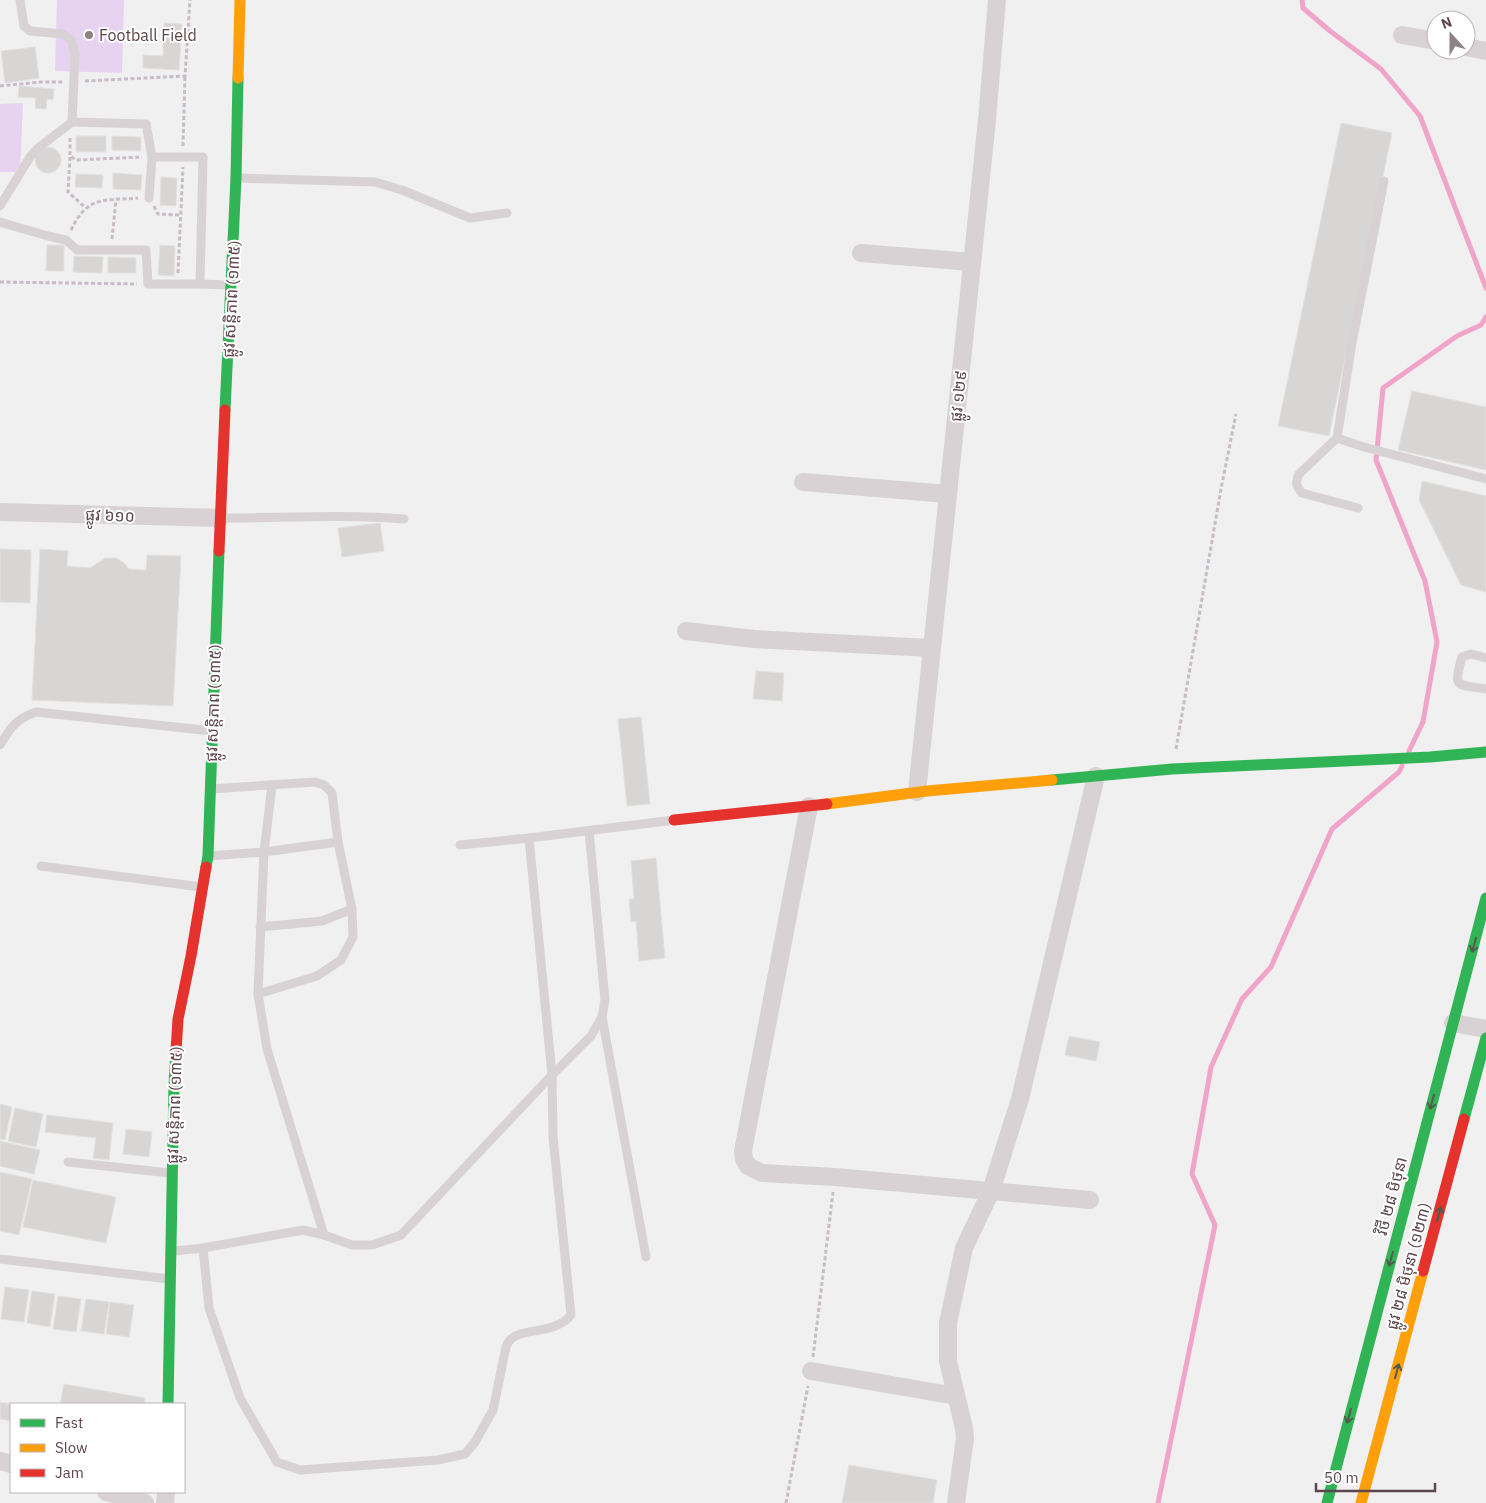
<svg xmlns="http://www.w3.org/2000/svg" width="1486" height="1503" viewBox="0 0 1486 1503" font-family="'IBM Plex Sans','Noto Sans Khmer',sans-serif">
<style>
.green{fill:#e7d2f1}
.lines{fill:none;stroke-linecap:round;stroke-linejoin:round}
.stream{stroke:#f1a4c9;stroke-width:5}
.building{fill:#d8d6d5;stroke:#e2e1e1}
.path{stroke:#c9bbc8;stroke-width:3;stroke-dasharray:4 2.5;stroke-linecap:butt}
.lane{stroke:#d8d2d4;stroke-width:9}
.street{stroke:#d8d2d4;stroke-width:18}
.fast{stroke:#30b455;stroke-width:11}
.slow{stroke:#ff9f0a;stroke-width:11}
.jam{stroke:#e5322d;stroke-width:11}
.oneway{stroke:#545b4d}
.poi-dot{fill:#908184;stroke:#fff;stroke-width:2}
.labels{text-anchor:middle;stroke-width:4;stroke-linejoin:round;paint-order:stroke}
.poi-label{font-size:16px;fill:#5d454b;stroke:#fff;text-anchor:start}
.street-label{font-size:16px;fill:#5d454b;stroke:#fff}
</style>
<rect width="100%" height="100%" fill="#eff0ef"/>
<!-- green -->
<g class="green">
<polygon points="57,0 124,0 122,73 55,71"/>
<polygon points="23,103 20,172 0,172 0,104"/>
</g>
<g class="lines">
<!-- stream -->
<g class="stream">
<polyline points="1302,0 1303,8 1330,31 1381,69 1420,116 1486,288"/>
<polyline points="1409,751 1423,722 1437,642 1425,581 1376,460 1383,388 1457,336 1481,325 1486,317"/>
<polyline points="1158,1503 1215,1225 1192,1174 1211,1067 1242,999 1271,967 1332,829 1399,772 1402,766"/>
</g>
</g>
<!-- building -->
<g class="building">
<polygon points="164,23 182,24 179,70 143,68 143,55 163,56"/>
<polygon points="35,47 39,78 5,83 1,51"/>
<polygon points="19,86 54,89 53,100 47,99 46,109 35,108 36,98 18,97"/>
<polygon points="1341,123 1392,133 1329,436 1278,426"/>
<rect x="76" y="136" width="30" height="16"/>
<polygon points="112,136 141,137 141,151 112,150"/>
<circle cx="48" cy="160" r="13"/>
<polygon points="113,173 142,175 141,190 113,189"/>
<polygon points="76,174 103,175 102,188 75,187"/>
<polygon points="161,177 177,178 176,206 160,205"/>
<polygon points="47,245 64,245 64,271 46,271"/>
<polygon points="160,245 175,246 174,276 158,275"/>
<polygon points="74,256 103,257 102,273 73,272"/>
<polygon points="108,257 136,258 136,273 108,273"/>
<polygon points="1412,391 1486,407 1486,470 1398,450"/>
<polygon points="1422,481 1486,496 1486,592 1461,585 1419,500"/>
<polygon points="380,523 384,551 342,557 338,528"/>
<polygon points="0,549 31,550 30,603 0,602"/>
<polygon points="40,549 68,551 67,566 90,568 105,558 116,558 124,563 129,569 146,570 147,555 181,556 173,706 32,700"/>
<polygon points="756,671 784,673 782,701 753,699"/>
<polygon points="641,717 650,804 627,806 618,719"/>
<polygon points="656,858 665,958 639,961 636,921 631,922 629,899 634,899 631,861"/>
<polygon points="1069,1036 1100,1042 1096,1061 1065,1055"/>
<polygon points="0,1104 12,1107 5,1140 0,1139"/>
<polygon points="15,1108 43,1114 36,1147 8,1141"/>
<polygon points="47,1115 113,1123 109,1160 93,1158 96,1138 45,1132"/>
<polygon points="126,1129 152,1132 149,1157 123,1154"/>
<polygon points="0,1141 40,1150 34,1174 0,1166"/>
<polygon points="0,1172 32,1179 19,1235 0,1231"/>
<polygon points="33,1180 116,1197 106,1243 23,1227"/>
<polygon points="5,1287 29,1290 24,1322 1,1319"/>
<polygon points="32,1291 55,1294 50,1327 27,1323"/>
<polygon points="58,1296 81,1299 76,1332 53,1329"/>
<polygon points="86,1299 109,1302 104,1334 81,1331"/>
<polygon points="110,1302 134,1305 129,1337 106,1334"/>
<polygon points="64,1384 145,1398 144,1404 60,1404"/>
<polygon points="0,1402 12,1404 11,1421 0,1419"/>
<polygon points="849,1465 937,1480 933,1503 842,1503"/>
</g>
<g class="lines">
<!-- path -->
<g class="path">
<polyline points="85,81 185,76 190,0"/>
<polyline points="0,86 41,82 64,82"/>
<polyline points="70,138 70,156 76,160 142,157"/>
<polyline points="183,146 185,76"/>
<polyline points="70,157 68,192 86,208"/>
<polyline points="154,206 158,214 181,215"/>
<path d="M71 230C88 195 103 201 138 198"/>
<polyline points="112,239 116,200"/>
<polyline points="178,273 183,167"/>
<polyline points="0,282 137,284"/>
<polyline points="1176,749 1221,489 1236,414"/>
<polyline points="813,1357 833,1192"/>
<polyline points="786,1503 808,1386"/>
</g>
<!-- lane -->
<g class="lane">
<polyline points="72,122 146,124 152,157 203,157 200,284 229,285"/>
<polyline points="237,178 375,182 402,190 470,218 507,213"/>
<polyline points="1384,181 1352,343 1337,438 1364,447 1486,479"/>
<polyline points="149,198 152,157"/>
<polyline points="0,206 30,157 38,148 72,122 75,55 72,41 63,34 30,31 24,26 20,0"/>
<polyline points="0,222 48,236 66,240 77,250 146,250 148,284 200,284"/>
<path d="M1337 438 1299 474C1295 482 1296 486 1302 493L1358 508"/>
<path d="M223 518C283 518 344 514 404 519"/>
<path d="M1486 658 1471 654 1462 657C1453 689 1456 684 1486 689"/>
<path d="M0 745C11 727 16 719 36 712L212 731"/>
<polyline points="272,785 264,852 258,994 267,1049 324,1235"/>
<polyline points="211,789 315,782 324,785 332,793 338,842 352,909 322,921 260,927"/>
<polyline points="460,845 529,838 674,820"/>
<polyline points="209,856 264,852 338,842"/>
<polyline points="41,866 201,887"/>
<polyline points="258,994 317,976 341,960 353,937 352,909"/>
<polyline points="602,1017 646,1257"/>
<polyline points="68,1162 170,1173"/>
<path d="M203 1248 209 1308 240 1398 277 1462 300 1470 438 1460 465 1454 475 1442 493 1410 506 1347C507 1345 508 1342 510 1340 522 1327 555 1335 571 1315L553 1137 552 1075 529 838"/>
<polyline points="174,1251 203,1248 303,1230 324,1235 352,1245 372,1245 401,1235 552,1075 591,1036 602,1017 605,1000 589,831"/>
<polyline points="0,1259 169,1279"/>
</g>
<!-- street -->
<g class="street">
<polyline points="1402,35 1436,41"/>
<polyline points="1466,47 1486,51"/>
<polyline points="861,253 972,262"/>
<polyline points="803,482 948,494"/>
<polyline points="0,512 220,518"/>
<polyline points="686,631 754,639 932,648"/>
<polyline points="917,792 987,120 997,0"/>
<polyline points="809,806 743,1151 744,1159 748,1166 762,1173 835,1177 1090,1200"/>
<polyline points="1453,1023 1486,1029"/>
<polyline points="811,1371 956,1396"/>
<polyline points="0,1461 11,1464"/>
<polyline points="106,1492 145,1503"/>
<polyline points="165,1503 166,1492"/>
<polyline points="956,1503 965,1438 964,1428 948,1361 948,1323 964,1248 991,1191 1020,1099 1096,776"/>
</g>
<!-- fast -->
<g class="fast">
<polyline points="225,410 236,178 238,78"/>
<polyline points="1052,780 1172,769 1430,757 1486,752"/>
<polyline points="206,867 208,856 219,551"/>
<polyline points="1464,1119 1486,1038"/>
<polyline points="168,1404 174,1085 176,1051"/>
<polyline points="1327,1503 1486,898"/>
</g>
<!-- slow -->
<g class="slow">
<polyline points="238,78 240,0"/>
<polyline points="827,804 927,791 1052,780"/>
<polyline points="1361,1503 1423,1271"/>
</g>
<!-- jam -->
<g class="jam">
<polyline points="219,551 225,410"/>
<polyline points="674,820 827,804"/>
<polyline points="176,1051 178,1019 191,956 206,867"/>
<polyline points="1423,1271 1464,1119"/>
</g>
</g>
<!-- one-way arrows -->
<defs><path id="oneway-shaft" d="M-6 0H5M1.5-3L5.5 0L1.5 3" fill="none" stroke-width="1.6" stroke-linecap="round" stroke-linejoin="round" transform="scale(1.25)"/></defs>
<g class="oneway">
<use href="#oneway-shaft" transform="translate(1474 945) rotate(105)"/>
<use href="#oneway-shaft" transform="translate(1432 1102) rotate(105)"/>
<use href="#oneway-shaft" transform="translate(1439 1214) rotate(-75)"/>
<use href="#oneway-shaft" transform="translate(1391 1259) rotate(105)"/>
<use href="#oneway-shaft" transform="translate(1397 1371) rotate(-75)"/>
<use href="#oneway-shaft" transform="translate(1349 1416) rotate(105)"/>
</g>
<!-- markers -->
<circle class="poi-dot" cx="89" cy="35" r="5"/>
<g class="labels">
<!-- poi labels -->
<g class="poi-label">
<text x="99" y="41">Football Field</text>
</g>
<!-- street labels -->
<g class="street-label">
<text transform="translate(231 299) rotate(-87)" y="6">ផ្លូវ សន្តិភាព (១៣៥)</text>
<text transform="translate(958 396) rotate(-84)" y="6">ផ្លូវ ១២៩</text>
<text transform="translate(110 515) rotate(2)" y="6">ផ្លូវ ៦១០</text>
<text transform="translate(213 703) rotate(-88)" y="6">ផ្លូវ សន្តិភាព (១៣៥)</text>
<text transform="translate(174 1105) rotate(-88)" y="6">ផ្លូវ សន្តិភាព (១៣៥)</text>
<text transform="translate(1391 1196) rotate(-75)" y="6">វិថី ២៨ មិថុនា</text>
<text transform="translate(1408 1266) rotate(-75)" y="6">ផ្លូវ ២៨ មិថុនា (១២៣)</text>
</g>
</g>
<!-- legend -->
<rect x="10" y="1403" width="175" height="90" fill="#ffffff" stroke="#beb5b7"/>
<rect x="20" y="1419" width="25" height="8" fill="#30b455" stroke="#beb5b7"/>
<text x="55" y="1428" font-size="15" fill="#5d454b">Fast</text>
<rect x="20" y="1444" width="25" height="8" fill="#ff9f0a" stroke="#beb5b7"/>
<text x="55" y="1453" font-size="15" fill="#5d454b">Slow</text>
<rect x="20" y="1469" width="25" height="8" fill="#e5322d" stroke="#beb5b7"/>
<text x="55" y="1478" font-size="15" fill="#5d454b">Jam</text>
<!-- north arrow -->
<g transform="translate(1451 35) rotate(339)"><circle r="24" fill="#ffffff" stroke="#beb5b7"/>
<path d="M0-4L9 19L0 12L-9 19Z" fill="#908184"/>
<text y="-8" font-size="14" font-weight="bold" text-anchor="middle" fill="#5d454b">N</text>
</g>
<!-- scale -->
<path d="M1316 1483v8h119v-8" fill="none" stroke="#5d454b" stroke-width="2.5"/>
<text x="1324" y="1483" font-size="15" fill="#5d454b" stroke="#ffffff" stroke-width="4" paint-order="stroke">50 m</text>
</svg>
